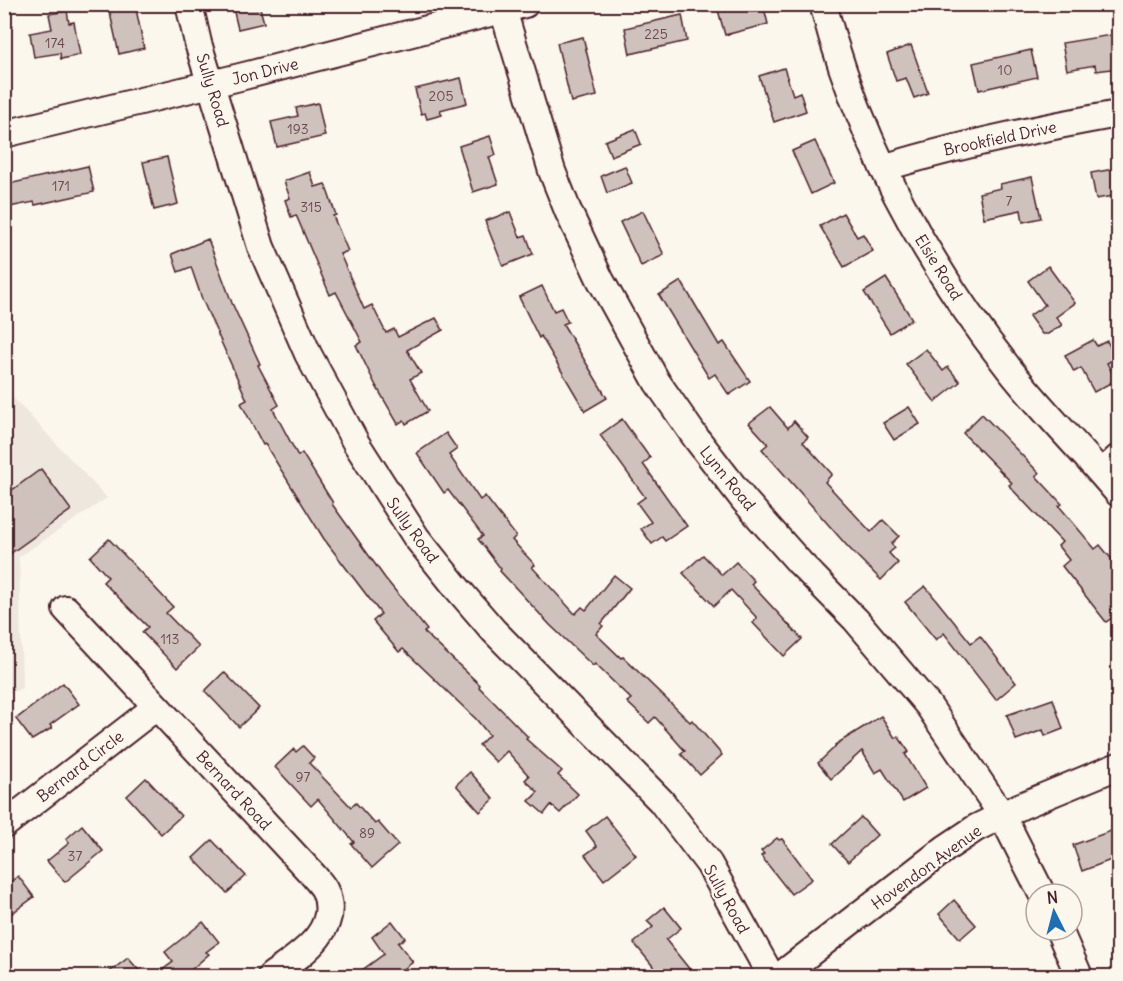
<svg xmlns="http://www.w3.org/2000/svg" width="1123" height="981" viewBox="0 0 1123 981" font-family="Delius,sans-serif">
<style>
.built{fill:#eee7de}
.building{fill:#cfc2bc;stroke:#4a1f2b;stroke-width:1.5}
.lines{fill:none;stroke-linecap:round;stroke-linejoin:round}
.minor-casing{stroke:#4a1f2b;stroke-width:30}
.minor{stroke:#fbf7ec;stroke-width:26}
.labels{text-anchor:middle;stroke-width:4.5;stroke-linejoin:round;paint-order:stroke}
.number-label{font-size:14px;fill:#6b484f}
.street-label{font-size:16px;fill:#4a1f2b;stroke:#fbf7ec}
</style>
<rect width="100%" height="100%" fill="#fbf7ec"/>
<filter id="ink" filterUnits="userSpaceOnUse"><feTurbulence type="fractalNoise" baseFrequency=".0167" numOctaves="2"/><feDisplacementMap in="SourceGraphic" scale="12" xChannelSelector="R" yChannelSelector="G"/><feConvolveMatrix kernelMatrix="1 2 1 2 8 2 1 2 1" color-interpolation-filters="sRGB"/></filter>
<g filter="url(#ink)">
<!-- built -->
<polygon class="built" points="5,389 107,498 19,557 22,688 5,696"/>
<!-- building -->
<g class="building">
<polygon points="108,4 135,4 144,48 119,54"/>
<polygon points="232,4 259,4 264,23 238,29"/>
<polygon points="741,4 763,4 768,24 725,35 718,10"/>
<polygon points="67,11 69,23 74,22 80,55 61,59 60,53 34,57 30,33 52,29 49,14"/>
<polygon points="682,15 687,41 630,54 625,28"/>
<polygon points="1111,35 1114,52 1119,51 1119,68 1096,71 1095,65 1067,70 1062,43"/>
<polygon points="583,37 597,96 571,102 557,43"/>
<polygon points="911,45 928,93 914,98 906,78 896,81 887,54"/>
<polygon points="1031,50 1037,77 979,90 973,63"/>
<polygon points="784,68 793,95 800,92 806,111 774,122 759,76"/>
<polygon points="461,78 467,103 440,110 442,115 427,119 425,113 421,114 415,89"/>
<polygon points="318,103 325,136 277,147 271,122 298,116 296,108"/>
<polygon points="635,129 641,144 611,156 605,141"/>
<polygon points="490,136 496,155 489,157 498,184 473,192 459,146"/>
<polygon points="815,141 834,183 811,194 792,151"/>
<polygon points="167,157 178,204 154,210 143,162"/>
<polygon points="88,166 94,192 35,205 34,202 4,208 4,185"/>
<polygon points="625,166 632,183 607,193 601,176"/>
<polygon points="1119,168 1119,195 1096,199 1091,173"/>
<polygon points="310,172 315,187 325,184 336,215 333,216 348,251 340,254 364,309 372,305 386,333 394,329 398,337 436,318 443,330 407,350 421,373 410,379 428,411 406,424 404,420 398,424 376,386 356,345 362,342 336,292 330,295 296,215 291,217 285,200 290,198 284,181"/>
<polygon points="1032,177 1041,218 1023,222 1021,210 984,218 979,193 1001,188 1000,184"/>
<polygon points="643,211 664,255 641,266 620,222"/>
<polygon points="510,212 520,237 526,235 533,254 503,266 485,221"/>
<polygon points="843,213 857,237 863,234 873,251 844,267 820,226"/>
<polygon points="208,239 232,303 260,364 258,365 279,405 273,409 298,456 302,453 333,503 332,504 385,578 427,630 424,632 480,685 479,687 528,737 526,739 562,771 558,775 578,794 560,813 551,805 544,814 529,801 538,792 525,780 529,776 507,751 496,762 479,745 489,735 476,719 403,649 399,652 373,621 381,614 324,539 265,444 263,445 241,403 247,400 202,299 191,267 178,272 172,254"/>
<polygon points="1048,266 1075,303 1056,317 1062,325 1048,334 1042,334 1029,316 1045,305 1028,281"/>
<polygon points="886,278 912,319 890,333 864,292"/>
<polygon points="681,281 719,345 724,342 750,381 729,395 715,374 709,378 659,295"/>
<polygon points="542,286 554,311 561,308 568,322 563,324 607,398 585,411 541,336 539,338 519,297"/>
<polygon points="1093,340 1097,346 1107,341 1116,358 1107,363 1116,380 1094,392 1081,368 1074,372 1065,355"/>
<polygon points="926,349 943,371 948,367 960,382 935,402 906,364"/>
<polygon points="770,407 788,428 794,421 808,437 803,442 832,474 825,482 871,532 883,520 899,536 891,544 895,548 889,553 898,563 881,580 848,547 762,449 768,444 749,423"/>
<polygon points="909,407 920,424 894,440 883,423"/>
<polygon points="982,414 1039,473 1036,476 1062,504 1059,506 1095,549 1100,545 1119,568 1119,613 1106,622 1062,566 1069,560 1058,546 1062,542 1011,488 1009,485 1012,483 963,433"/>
<polygon points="622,419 650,458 643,464 687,526 665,541 662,537 652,544 641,529 651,522 637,503 645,497 600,435"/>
<polygon points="446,433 457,449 449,455 480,500 485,496 516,536 512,540 535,565 532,567 575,614 582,607 586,610 614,575 630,588 601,624 603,626 596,634 621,658 623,657 690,722 692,720 722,755 700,775 681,754 685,751 655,717 649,723 627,702 631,699 595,664 593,666 550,625 500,571 501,569 478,539 483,536 448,490 444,493 417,453"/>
<polygon points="41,469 71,510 4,558 4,496"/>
<polygon points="109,539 173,607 166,613 199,647 177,668 142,632 148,627 103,582 108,577 90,557"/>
<polygon points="703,555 722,575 736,562 754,581 751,584 802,639 784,656 753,623 757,618 731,590 714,606 683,573"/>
<polygon points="925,586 971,643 980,636 1016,683 996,700 944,633 936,640 905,602"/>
<polygon points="224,672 259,708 239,727 205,691"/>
<polygon points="63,683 79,704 50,725 52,728 32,740 16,719"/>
<polygon points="1053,699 1063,729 1045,736 1043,730 1016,740 1007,715"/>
<polygon points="881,716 895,738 898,736 909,752 905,754 926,788 903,802 882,769 875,773 862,751 831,779 818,763 836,746 835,745"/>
<polygon points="303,746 314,758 309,763 351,807 356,803 375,824 378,822 398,845 372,868 351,844 354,842 318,799 311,806 275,767 294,749 296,752"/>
<polygon points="470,772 494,799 480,812 456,785"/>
<polygon points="146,778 181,816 161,834 127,796"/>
<polygon points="605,816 636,855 604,880 585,855 597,846 586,831"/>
<polygon points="861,817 877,835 848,862 832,844"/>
<polygon points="82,825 103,851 65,882 47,861 69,843 66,839"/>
<polygon points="1119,828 1119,857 1082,871 1073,845"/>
<polygon points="777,838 779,840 782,839 812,879 791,894 761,856 764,854 761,851"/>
<polygon points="212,840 246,876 227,893 193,858"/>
<polygon points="18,876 34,897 4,919 4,887"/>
<polygon points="954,900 976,925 960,939 939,914"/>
<polygon points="664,907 681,928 666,940 695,976 661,976 634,943 653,927 647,921"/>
<polygon points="392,921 405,938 398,943 413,962 394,976 354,976 384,954 372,937"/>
<polygon points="203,922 219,942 206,952 209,954 184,976 154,976 173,962 165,952"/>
<polygon points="128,958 144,976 104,976"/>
</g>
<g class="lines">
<defs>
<g id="minor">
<polyline points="189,4 198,43 261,247 308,354 356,443 416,537 456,587 493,630 661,801 709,864 771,976"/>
<path d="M823 4C858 138 925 262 1010 370 1044 413 1083 451 1118 493"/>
<polyline points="503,10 552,171 568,211 600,279 657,382 696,438 744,500 800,563 856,620 928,705 1002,815 1042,894"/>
<polyline points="4,134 240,77 525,4"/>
<path d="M883 168C961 144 1039 128 1118 114"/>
<polyline points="1102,473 1118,458"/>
<path d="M66 609 314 876C317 880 323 886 325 891 342 931 297 957 271 976"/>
<polyline points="4,825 156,707"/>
<polyline points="1059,930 1079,976"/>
<polyline points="780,976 946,848 976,828 1021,806 1118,766"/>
</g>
</defs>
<!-- minor casing -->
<use href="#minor" class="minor-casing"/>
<!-- minor -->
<use href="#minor" class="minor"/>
</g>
</g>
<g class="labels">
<!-- number labels -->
<g class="number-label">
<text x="656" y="39">225</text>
<text x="55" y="48">174</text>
<text x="1005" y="75">10</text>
<text x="441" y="101">205</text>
<text x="298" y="134">193</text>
<text x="61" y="191">171</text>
<text x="1009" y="206">7</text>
<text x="311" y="212">315</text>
<text x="170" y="644">113</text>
<text x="303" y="782">97</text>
<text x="367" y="838">89</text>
<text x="75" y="861">37</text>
</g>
<!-- street labels -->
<g class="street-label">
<text transform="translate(265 71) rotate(-14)" y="6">Jon Drive</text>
<text transform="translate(213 90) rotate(73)" y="6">Sully Road</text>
<text transform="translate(1000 138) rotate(-12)" y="6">Brookfield Drive</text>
<text transform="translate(939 267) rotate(58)" y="6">Elsie Road</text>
<text transform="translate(728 478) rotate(51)" y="6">Lynn Road</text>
<text transform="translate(413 530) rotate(54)" y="6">Sully Road</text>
<text transform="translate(80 766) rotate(-38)" y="6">Bernard Circle</text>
<text transform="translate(234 790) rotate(47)" y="6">Bernard Road</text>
<text transform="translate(926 867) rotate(-36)" y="6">Hovendon Avenue</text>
<text transform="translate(727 899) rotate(61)" y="6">Sully Road</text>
</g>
</g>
<!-- margin -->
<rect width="1123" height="981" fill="none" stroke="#fbf7ec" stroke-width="24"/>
<rect x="12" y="12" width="1099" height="957" fill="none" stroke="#4a1f2b" stroke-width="2" filter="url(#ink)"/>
<!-- north arrow -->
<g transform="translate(1054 912) rotate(354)"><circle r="28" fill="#fbf7ec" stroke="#b4a19f" stroke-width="1.5"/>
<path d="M0-4.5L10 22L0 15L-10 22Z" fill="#1f6fb2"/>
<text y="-9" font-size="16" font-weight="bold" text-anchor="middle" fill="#4a1f2b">N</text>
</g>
</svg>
